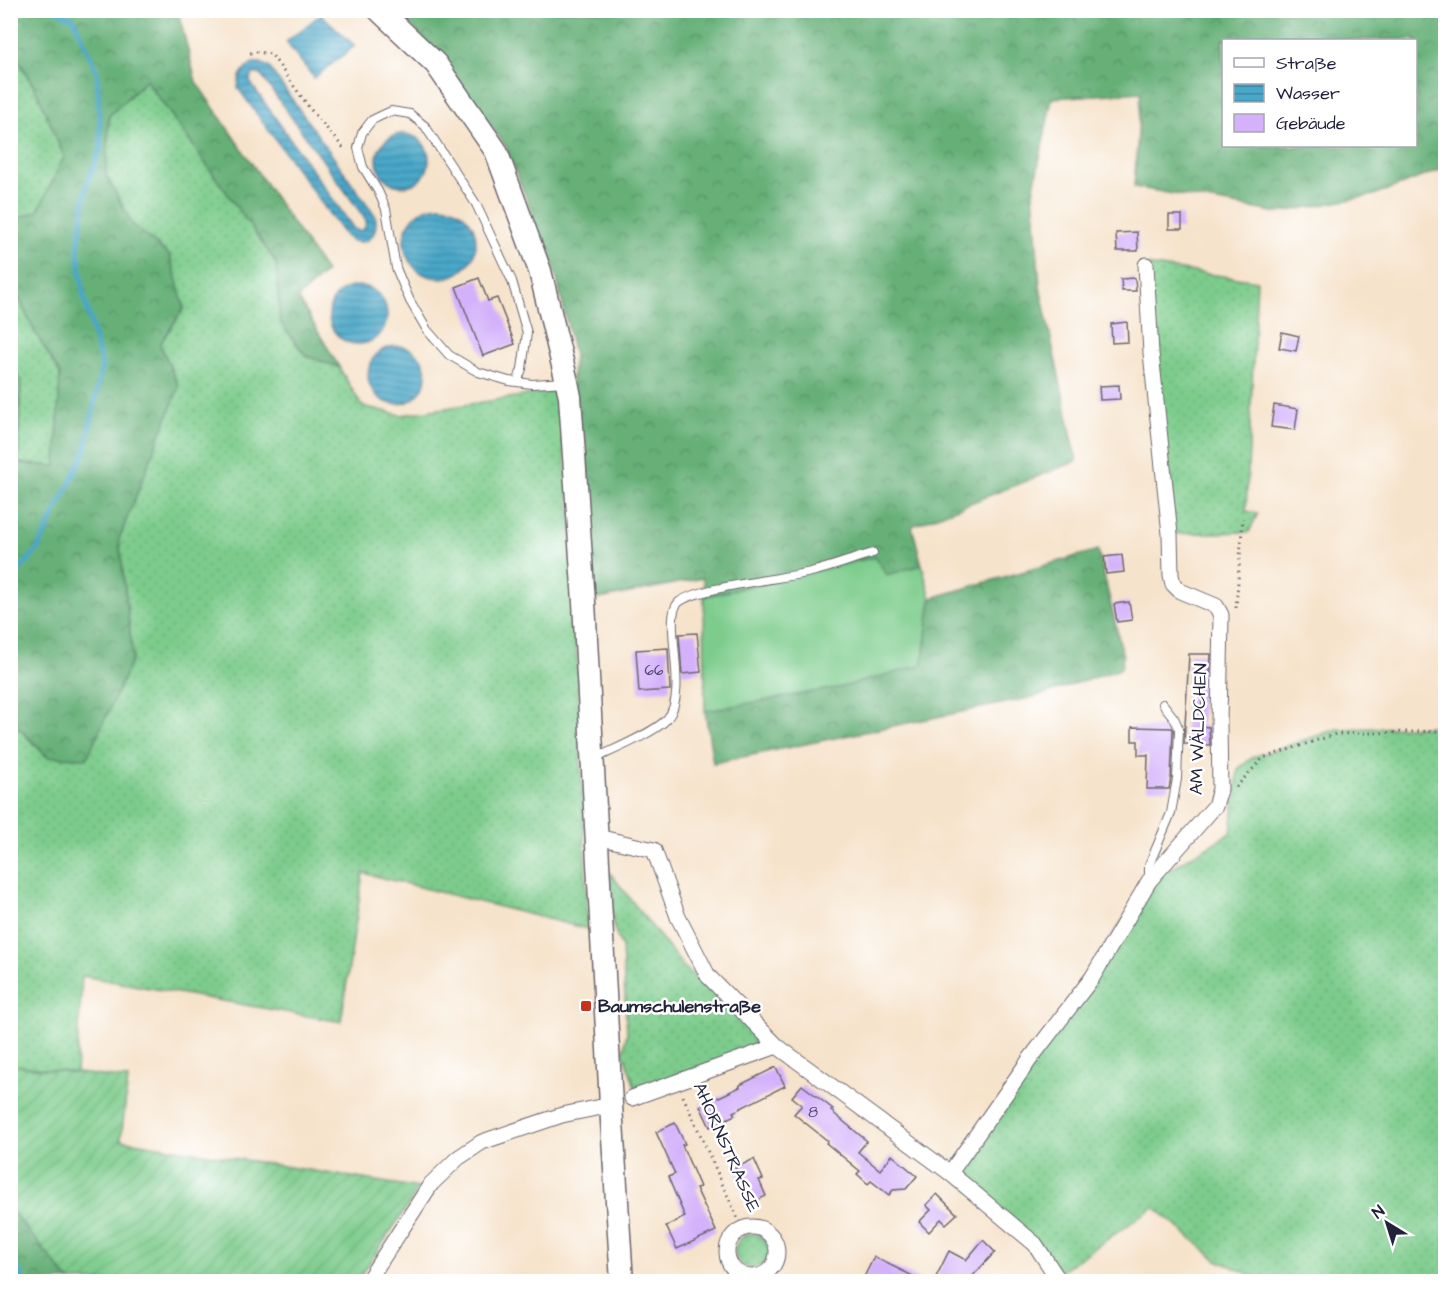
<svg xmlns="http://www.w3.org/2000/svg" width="1456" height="1292" viewBox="0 0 1456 1292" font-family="'Architects Daughter',sans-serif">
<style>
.grass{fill:url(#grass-dots);stroke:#507764;stroke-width:1.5}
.forest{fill:url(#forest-crowns);stroke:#44695a;stroke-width:1.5;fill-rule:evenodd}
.garden{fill:url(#garden-furrows);stroke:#507764;stroke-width:1.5}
.pitch{fill:#7dcc8c;stroke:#507764;stroke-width:1.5}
.water{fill:url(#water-rules);stroke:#366482;stroke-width:1.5;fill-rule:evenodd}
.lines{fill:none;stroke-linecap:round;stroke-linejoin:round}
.stream{stroke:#49a7c8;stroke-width:5}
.building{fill:#d4b2fb}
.service-casing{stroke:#6c666d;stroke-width:10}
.minor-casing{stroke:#6c666d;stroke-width:17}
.secondary-casing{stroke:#6c666d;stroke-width:25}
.path{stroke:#6c666d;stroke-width:3;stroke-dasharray:1.5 4.5;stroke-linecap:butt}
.service{stroke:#fff;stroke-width:8}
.minor{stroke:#fff;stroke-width:15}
.secondary{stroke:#fff;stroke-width:22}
.poi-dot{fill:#c8321e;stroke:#fff;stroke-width:2}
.labels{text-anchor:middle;stroke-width:5;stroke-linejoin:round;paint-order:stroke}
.number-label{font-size:15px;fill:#4e466b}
.street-label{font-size:18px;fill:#22223b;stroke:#fff}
.poi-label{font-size:18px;font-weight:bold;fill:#22223b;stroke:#fff;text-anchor:start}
</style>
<defs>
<pattern id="grass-dots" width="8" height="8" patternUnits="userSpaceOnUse" patternTransform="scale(1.5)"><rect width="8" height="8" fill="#7dcc8c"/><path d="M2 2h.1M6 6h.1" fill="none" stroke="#6caf7a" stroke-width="1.8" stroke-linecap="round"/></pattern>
<pattern id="forest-crowns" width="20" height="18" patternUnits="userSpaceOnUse" patternTransform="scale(1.5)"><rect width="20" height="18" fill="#66b078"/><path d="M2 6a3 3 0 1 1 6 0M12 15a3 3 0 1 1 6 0" fill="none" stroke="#548f64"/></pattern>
<pattern id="garden-furrows" width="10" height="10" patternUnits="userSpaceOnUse" patternTransform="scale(1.5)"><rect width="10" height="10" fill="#7dcc8c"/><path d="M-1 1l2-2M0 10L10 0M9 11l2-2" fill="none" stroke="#6caf7a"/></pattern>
<pattern id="water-rules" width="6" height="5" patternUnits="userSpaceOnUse" patternTransform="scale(1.5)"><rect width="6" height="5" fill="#49a7c8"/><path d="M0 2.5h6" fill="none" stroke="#3c88a4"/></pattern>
</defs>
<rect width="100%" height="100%" fill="#fff"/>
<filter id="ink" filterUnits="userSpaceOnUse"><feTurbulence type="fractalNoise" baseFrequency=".0167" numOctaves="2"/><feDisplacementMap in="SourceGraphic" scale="12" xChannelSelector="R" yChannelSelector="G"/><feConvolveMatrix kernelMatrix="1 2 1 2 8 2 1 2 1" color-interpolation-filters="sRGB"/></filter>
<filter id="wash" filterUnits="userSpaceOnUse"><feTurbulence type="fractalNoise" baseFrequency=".008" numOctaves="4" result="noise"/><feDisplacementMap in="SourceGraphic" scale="24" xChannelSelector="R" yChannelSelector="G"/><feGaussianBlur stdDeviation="1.35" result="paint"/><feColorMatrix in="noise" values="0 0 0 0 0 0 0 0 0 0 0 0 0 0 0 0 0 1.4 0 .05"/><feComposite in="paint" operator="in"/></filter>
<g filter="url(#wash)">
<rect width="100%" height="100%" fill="#f6e3cb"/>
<!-- grass -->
<g class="grass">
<polygon points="10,46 39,96 64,157 38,211 11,221"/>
<polygon points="147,80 276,262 280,322 306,356 339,367 362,406 401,415 558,390 571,517 588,929 363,873 341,1022 82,976 76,1073 11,1065 10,720 47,757 133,658 119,539 179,387 160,344 184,308 170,256 133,225 106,175 109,116"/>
<polygon points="1146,265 1257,281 1246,511 1258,513 1249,532 1170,534"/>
<polygon points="10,280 32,327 60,374 56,466 17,463 21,381 11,366"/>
<polygon points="1445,726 1445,1281 1264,1281 1217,1260 1154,1207 1056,1275 1035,1244 950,1173 1030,1059 1149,881 1231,833 1238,769 1253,757 1337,729"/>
<polygon points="610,873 682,965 750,1029 757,1038 751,1049 636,1090 623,1052 627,1033 622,948 613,926"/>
<circle cx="752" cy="1251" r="17"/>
</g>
<!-- forest -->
<g class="forest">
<polygon points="11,10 178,11 196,82 326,272 298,298 339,367 306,356 280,322 276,262 146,80 109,116 106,175 133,225 170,256 184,308 160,344 179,387 119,539 133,658 87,758 48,757 11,720 11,366 21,381 18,463 56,466 60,374 32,327 11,280 11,221 38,211 64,157 39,96 11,46"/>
<path d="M397 11H1445V168L1374 195 1278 213 1134 187 1141 92 1052 98 1033 192 1040 287 1077 461 912 526 922 565 887 575 874 557 704 597 703 578 584 602 570 397 574 355 556 275 506 147 442 58ZM1224 40H1416V146H1224Z"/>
<polygon points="1098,550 1123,656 1121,669 1034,697 713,763 705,711 841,687 922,665 931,598"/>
<polygon points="11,1210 70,1281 11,1281"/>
</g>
<!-- garden -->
<polygon class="garden" points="10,1065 128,1079 121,1140 420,1188 357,1281 70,1281 11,1210"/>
<!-- pitch -->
<polygon class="pitch" points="875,557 887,575 922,565 931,598 922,665 841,687 705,711 704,597"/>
<!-- water -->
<g class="water">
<polygon points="321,14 355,46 314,78 286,42"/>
<path d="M253 63H261L269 67 375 215C380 236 365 250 346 237L238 88C239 75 242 70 253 63ZM254 74H260L366 220 365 228 360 231 354 229 250 82 251 76Z"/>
<circle cx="403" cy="160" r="26"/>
<circle cx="440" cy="242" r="36"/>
<circle cx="358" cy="315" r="29"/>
<circle cx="397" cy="375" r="29"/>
</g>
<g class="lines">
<!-- stream -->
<g class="stream">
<polyline points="10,581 37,550 85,452 102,366 83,293 78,250 86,186 101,148 97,73 74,19 56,10"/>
<polyline points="10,1258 26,1282"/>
</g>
</g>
<g id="blocks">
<!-- building -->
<g class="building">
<rect x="1169" y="215" width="13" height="14"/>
<polygon points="1137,232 1138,251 1117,251 1116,233"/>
<polygon points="479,278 488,301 497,298 515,344 483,356 456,287"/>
<polygon points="1135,278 1136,291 1122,291 1121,279"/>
<polygon points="1127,322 1128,342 1112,343 1111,324"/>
<polygon points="1282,332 1299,336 1296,351 1279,348"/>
<polygon points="1119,385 1120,399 1100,400 1099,386"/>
<polygon points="1274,405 1298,409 1295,430 1271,427"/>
<polygon points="1122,555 1124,572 1106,574 1104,557"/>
<polygon points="1129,602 1132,620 1117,622 1114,604"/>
<polygon points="697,633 701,672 682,674 679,634"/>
<polygon points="668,648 670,690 639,692 636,650"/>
<polygon points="1189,654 1211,654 1210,673 1203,673 1201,726 1209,727 1210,745 1184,744"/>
<polygon points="1132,727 1172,728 1173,730 1171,778 1169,789 1147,789 1148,755 1138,755 1138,741 1132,741"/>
<polygon points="776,1067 785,1086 733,1112 735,1115 710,1127 700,1106 740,1087 740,1085"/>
<polygon points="802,1085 833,1109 831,1111 867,1141 858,1152 880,1170 892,1155 917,1176 906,1189 893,1190 889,1195 871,1181 868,1184 857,1174 860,1171 826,1143 828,1141 794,1114 802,1105 792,1097"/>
<polygon points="675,1123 685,1144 682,1145 700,1187 696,1188 716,1231 677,1249 666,1226 685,1217 668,1177 675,1174 656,1132"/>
<polygon points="754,1159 763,1179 759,1180 766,1196 752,1203 735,1168"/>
<polygon points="937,1194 957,1214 946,1224 941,1219 929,1232 919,1222 931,1210 926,1205"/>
<polygon points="983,1240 995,1252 968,1281 934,1281 949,1251 966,1260"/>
<polygon points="874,1257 923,1281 862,1281"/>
</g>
</g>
</g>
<g filter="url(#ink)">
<use href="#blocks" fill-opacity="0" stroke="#6c666d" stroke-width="1.5"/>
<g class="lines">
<defs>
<g id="service">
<polyline points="517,382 522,369 527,333 512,281 476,204 425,126 410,114 391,111 372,120 362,133 358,148 363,167 378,191 386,209 396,268 410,301 427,330 449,355 478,372 509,381 517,382 532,384 566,382"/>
<path d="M594 759C613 750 654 733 667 719 690 693 662 619 678 603 692 588 786 578 811 572 832 567 852 559 873 553"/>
<polyline points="1149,879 1149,865 1171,813 1177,779 1179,729 1174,718 1163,704"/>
</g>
<g id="minor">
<polyline points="597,839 606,839 654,850 678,917 708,976 777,1046 950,1173 1035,1244 1060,1282"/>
<polyline points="632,1098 777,1046"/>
<polyline points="950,1173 1030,1059 1092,978 1149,881 1215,806 1220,789 1219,723 1221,615 1216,606 1180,591 1173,584 1171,575 1170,534 1151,353 1146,265"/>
<circle cx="752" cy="1252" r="25"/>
<polyline points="367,1282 431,1184 458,1158 482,1142 562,1115 611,1105"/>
</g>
<polyline id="secondary" points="379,10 436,64 496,151 540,271 567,382 570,397 584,602 611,1105 622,1282"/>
</defs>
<!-- service casing -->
<use href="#service" class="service-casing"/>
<!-- minor casing -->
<use href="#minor" class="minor-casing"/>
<!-- secondary casing -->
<use href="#secondary" class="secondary-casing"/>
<!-- path -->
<g class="path">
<polyline points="250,53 256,52 271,54 311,110 346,151"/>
<polyline points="1236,608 1243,518"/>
<polyline points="1236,787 1263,758 1336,734 1446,731"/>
<polyline points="683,1096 742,1228"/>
</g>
<!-- service -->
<use href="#service" class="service"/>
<!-- minor -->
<use href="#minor" class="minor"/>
<!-- secondary -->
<use href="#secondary" class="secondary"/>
</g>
</g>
<!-- markers -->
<rect class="poi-dot" x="580" y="1000" width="12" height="12" rx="3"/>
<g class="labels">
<!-- number labels -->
<g class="number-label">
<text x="654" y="675">66</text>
<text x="813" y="1117">8</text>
</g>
<!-- street labels -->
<g class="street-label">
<text transform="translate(1198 729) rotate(-88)" y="6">AM WÄLDCHEN</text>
<text transform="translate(727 1147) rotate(66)" y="6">AHORNSTRASSE</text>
</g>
<!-- poi labels -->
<g class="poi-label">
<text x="598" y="1012">Baumschulenstraße</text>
</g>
</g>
<!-- margin -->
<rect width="1456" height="1292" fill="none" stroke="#fff" stroke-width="36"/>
<!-- legend -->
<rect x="1222" y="39" width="195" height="108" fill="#ffffff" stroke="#a7a7b1" stroke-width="1.5"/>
<rect x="1234" y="58" width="30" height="9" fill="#ffffff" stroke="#a7a7b1" stroke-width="1.5"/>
<text x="1276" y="69" font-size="18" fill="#22223b">Straße</text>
<rect x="1234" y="84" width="30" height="18" fill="url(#water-rules)" stroke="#a7a7b1" stroke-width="1.5"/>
<text x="1276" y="99" font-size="18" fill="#22223b">Wasser</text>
<rect x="1234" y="114" width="30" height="18" fill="#d4b2fb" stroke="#a7a7b1" stroke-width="1.5"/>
<text x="1276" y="129" font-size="18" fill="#22223b">Gebäude</text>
<!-- north arrow -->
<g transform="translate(1387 1223) rotate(322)" stroke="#ffffff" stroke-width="4.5" paint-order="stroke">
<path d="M0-4.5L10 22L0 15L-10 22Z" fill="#22223b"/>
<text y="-9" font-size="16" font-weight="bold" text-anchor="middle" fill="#22223b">N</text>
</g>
</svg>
